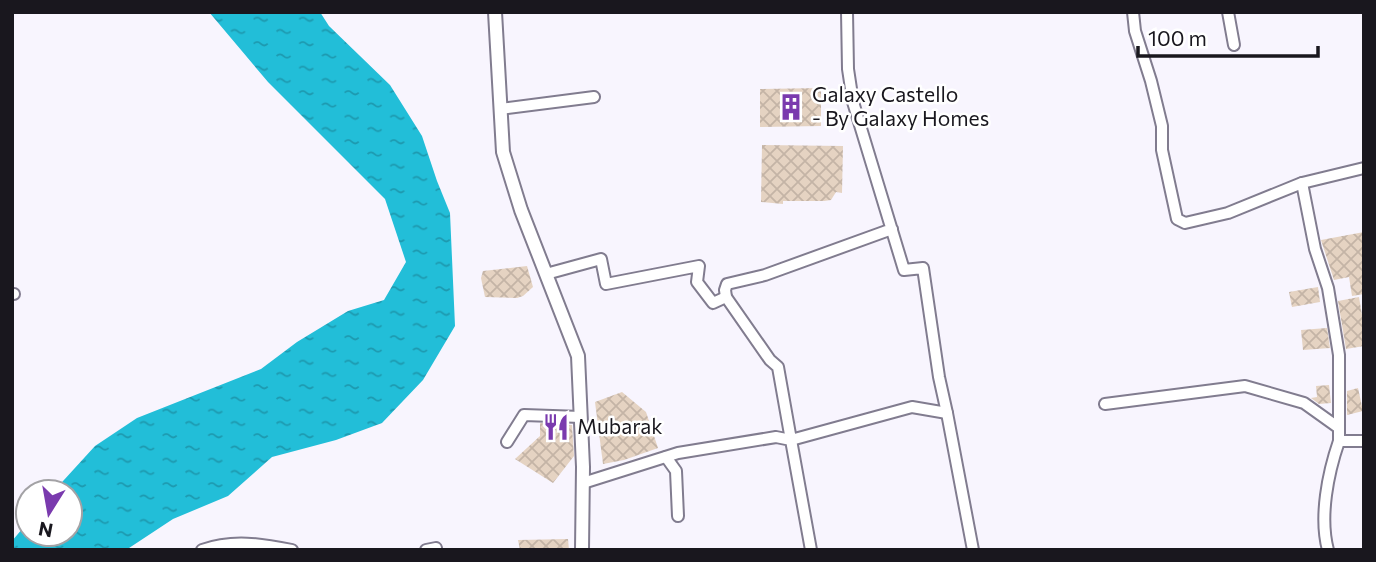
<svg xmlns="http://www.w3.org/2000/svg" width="1376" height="562" viewBox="0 0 1376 562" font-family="Commissioner,sans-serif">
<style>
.water{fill:url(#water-ripples)}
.building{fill:url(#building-cross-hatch)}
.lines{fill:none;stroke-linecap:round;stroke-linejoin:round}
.minor-casing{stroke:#817c8f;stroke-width:14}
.tertiary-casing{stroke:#817c8f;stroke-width:16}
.minor{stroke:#fff;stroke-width:10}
.tertiary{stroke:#fff;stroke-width:12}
.labels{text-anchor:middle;stroke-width:5;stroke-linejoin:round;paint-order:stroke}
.poi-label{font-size:21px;fill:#19171e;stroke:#fff;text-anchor:start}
</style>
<defs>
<pattern id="water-ripples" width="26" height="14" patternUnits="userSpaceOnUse" patternTransform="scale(1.75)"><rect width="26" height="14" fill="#22bed8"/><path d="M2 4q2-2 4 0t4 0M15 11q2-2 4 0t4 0" fill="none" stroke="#1d99af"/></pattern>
<pattern id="building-cross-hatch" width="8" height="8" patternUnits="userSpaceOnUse" patternTransform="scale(1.75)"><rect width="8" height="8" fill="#e5d3c2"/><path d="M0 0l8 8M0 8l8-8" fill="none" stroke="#c4b4a6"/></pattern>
</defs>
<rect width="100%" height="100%" fill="#f8f5fe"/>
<!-- water -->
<polygon class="water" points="209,12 320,12 329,26 390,85 422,136 437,181 450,213 455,326 423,380 382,423 336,440 272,457 228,496 173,519 126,550 12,550 12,541 28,522 28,534 70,534 70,492 53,492 95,446 137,418 261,369 297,342 348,311 384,300 406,262 385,199 268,82"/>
<!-- building -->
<g class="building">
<polygon points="821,88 821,126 760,127 760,89"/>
<polygon points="762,145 843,146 842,193 836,192 831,200 824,201 783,201 783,204 761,202"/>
<polygon points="1364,232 1364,294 1352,296 1349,277 1334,280 1321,240"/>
<polygon points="527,266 533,287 523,296 517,298 485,297 481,278 483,271"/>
<polygon points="1318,287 1320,302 1292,307 1289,292"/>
<polygon points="1359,297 1364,327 1364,346 1346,349 1338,301"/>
<polygon points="1327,328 1330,348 1303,350 1301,330"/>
<polygon points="1329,385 1331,403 1319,404 1311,398 1317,397 1316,386"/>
<polygon points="1358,388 1363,411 1347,415 1347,391"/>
<polygon points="622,392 646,412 658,448 624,460 603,464 595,402"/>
<polygon points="540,423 572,425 574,456 553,483 515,459 540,436"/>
<polygon points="568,539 569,550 520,550 518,540"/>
</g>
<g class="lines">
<defs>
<g id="minor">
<polyline points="847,12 848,69 853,102 904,270 923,268 939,377 947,413 912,407 791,440 778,367 770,360 726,297 725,290 727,284 765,275 892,229"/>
<polyline points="1133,12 1135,31 1151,81 1162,126 1162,150 1177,219 1185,223 1228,213 1302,183 1315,249 1328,288 1339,355 1339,441 1364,441"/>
<polyline points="1228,12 1234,45"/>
<polyline points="500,109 594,97"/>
<polyline points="1302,183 1364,168"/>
<polyline points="546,274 601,259 606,284 699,266 697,282 713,303 726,297"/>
<polyline points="12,294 14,294"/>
<polyline points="1105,404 1245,386 1304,403 1339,428"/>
<polyline points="947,413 973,550"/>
<polyline points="507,442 524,415 581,417"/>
<polyline points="666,457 676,471 678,516"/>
<polyline points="583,483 678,453 776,437 791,440 811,550"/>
<path d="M202 550C233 539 261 544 292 550"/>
<polyline points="426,550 436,548 436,550"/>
<path d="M1328 550C1319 517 1328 473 1339 441"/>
</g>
<polyline id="tertiary" points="495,12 503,152 521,210 578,356 583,467 582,550"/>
</defs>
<!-- minor casing -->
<use href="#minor" class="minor-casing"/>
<!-- tertiary casing -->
<use href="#tertiary" class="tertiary-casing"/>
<!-- minor -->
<use href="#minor" class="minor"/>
<!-- tertiary -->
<use href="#tertiary" class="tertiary"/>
</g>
<!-- icons -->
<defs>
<symbol id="building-bare" viewBox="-9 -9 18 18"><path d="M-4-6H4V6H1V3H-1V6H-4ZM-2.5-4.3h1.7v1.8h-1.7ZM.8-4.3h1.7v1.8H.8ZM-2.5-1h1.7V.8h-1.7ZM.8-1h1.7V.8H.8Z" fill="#7a3aae" stroke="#fff" stroke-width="2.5" paint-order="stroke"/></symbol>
<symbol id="restaurant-bare" viewBox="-9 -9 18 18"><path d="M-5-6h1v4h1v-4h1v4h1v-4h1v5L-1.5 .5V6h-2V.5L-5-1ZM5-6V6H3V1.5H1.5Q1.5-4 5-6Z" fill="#7a3aae" stroke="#fff" stroke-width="2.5" paint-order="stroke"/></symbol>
</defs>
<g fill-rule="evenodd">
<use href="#building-bare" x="772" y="88" width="38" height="38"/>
<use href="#restaurant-bare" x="537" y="408" width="38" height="38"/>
</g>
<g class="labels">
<!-- poi labels -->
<g class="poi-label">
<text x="812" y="102">Galaxy Castello<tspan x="812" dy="24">- By Galaxy Homes</tspan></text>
<text x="577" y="434">Mubarak</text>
</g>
</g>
<!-- border -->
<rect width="1376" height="562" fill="none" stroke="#19171e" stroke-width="28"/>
<!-- north arrow -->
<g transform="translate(49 513) rotate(191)"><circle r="33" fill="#ffffff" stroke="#a3a2a5" stroke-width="2"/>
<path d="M0-5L12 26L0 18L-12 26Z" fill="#7a3aae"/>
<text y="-10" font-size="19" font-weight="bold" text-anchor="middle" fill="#19171e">N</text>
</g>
<!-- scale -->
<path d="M1138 46v10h180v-10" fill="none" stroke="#19171e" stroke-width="3.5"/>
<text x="1148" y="46" font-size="21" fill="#19171e" stroke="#ffffff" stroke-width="5" paint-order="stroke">100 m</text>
</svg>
